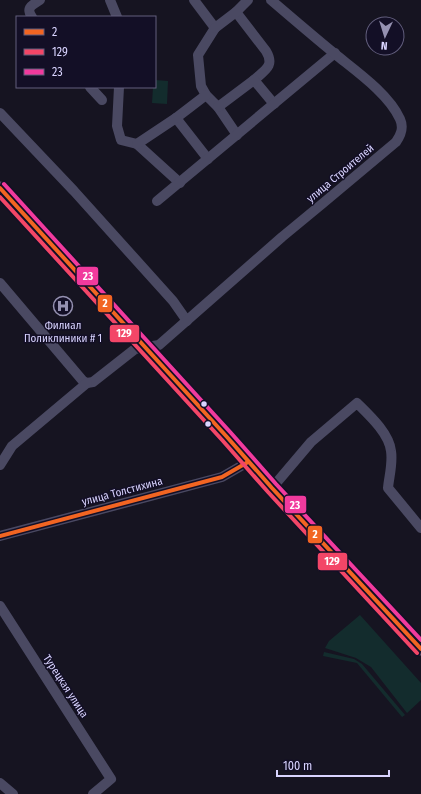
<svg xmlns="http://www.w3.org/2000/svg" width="421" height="794" viewBox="0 0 421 794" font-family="'Fira Sans Condensed',sans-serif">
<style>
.green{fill:#132c2d}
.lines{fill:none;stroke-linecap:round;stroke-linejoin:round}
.minor{stroke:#4a4962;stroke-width:10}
.major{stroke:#5e5373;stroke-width:13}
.bus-1-casing{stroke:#130f26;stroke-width:7}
.bus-2-casing{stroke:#130f26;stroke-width:7}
.bus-3-casing{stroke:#130f26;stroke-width:7}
.bus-1{stroke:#f26522;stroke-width:4}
.bus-2{stroke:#f34667;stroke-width:4}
.bus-3{stroke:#f13a9d;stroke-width:4}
.bus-dot{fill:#d9d4ff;stroke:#130f26;stroke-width:1.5}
.labels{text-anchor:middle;stroke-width:3;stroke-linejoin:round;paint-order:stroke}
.street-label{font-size:11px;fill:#d9d4ff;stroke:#130f26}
.poi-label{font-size:11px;fill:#d9d4ff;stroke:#130f26}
.line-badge{stroke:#130f26;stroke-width:1.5}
.badge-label{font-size:11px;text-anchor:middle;font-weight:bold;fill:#fff}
</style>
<rect width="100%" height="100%" fill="#161421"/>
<!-- green -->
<g class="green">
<polygon points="155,80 168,81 167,104 152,103 153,87 155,87"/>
<polygon points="360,615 421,683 421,700 407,713 371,667 356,658 325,648 329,641"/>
<polygon points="324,652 354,659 362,664 405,715 402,717 357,663 323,656"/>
</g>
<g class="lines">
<!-- minor -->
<g class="minor">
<polyline points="110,0 117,17"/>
<polyline points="194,0 215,28 198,55 201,86 206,95 218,107 237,135"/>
<path d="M236 12 266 51C275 66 265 70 254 80"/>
<path d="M32 17C25 7 33 5 40 0"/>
<polyline points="215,28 236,12 248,0"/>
<polyline points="90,87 102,100"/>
<polyline points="119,87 117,126 121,140 137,144 180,183"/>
<polyline points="218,107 254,80 274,104"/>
<polyline points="0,113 74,191 173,301 187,321"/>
<polyline points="176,118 208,159"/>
<polyline points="137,144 176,118 206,95"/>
<polyline points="157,201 335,53"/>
<path d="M0 283 83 381 87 383 93 382 135 349 159 345 282 237 322 204 396 142C401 135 404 128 400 119 389 94 356 71 335 54 313 36 292 18 271 0"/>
<polyline points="0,465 12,446 87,383"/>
<path d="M272 488 311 442 357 403C369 415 389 433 391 451 393 463 389 477 388 488L421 528"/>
<polyline points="0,536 222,477 248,462"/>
<polyline points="0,606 111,779 93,794"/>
<polyline points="0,783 13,794"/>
</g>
<!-- major -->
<polyline class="major" points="0,188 227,437 272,488 421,649"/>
<defs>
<g id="bus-1">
<polyline points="0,188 227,437 272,488 421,649"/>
<polyline points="0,536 222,477 248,462"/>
</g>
<polyline id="bus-2" points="0,197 223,441 268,492 417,653"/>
<polyline id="bus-3" points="4,184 231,433 276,484 421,640"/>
</defs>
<!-- bus-1 casing -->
<use href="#bus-1" class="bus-1-casing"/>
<!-- bus-2 casing -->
<use href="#bus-2" class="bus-2-casing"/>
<!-- bus-3 casing -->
<use href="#bus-3" class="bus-3-casing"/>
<!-- bus-1 -->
<use href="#bus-1" class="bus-1"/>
<!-- bus-2 -->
<use href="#bus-2" class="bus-2"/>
<!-- bus-3 -->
<use href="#bus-3" class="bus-3"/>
</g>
<!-- icons -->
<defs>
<symbol id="hospital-ring" viewBox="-11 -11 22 22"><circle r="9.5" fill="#130f26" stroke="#9591b1" stroke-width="1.5"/><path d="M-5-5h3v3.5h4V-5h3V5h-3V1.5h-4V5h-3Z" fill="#9591b1"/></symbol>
</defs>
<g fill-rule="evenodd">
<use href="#hospital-ring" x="52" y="295" width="22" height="22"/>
</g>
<!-- markers -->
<g class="bus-dot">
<circle cx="204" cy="404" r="3.5"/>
<circle cx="208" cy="424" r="3.5"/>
</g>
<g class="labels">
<!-- street labels -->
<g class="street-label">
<text transform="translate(340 173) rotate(-40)" y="4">улица Строителей</text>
<text transform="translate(122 491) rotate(-15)" y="4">улица Толстихина</text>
<text transform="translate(66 686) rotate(57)" y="4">Турецкая улица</text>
</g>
<!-- poi labels -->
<g class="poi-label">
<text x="63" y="329">Филиал<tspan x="63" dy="13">Поликлиники # 1</tspan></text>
</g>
</g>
<g class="line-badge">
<rect x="76" y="266" width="23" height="20" rx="4" fill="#f13a9d"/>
<rect x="97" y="294" width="16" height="19" rx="4" fill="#f26522"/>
<rect x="109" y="324" width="31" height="19" rx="4" fill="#f34667"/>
<rect x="284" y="495" width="23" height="19" rx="4" fill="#f13a9d"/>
<rect x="307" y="525" width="16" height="19" rx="4" fill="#f26522"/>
<rect x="317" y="552" width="31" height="19" rx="4" fill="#f34667"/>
</g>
<g class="badge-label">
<text x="88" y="280">23</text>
<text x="105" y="307">2</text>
<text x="124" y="337">129</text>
<text x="295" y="509">23</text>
<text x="315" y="538">2</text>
<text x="332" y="565">129</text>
</g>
<!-- legend -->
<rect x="16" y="16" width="140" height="72" fill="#130f26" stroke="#625e7d"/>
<rect x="24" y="29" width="20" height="6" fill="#f26522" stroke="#625e7d"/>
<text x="52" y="36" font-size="12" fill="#d9d4ff">2</text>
<rect x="24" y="49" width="20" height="6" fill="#f34667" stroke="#625e7d"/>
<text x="52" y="56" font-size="12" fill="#d9d4ff">129</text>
<rect x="24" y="69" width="20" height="6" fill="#f13a9d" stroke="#625e7d"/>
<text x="52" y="76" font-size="12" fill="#d9d4ff">23</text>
<!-- north arrow -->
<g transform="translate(385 36) rotate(184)"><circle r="19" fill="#130f26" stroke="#625e7d"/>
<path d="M0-3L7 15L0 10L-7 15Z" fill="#9591b1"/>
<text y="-6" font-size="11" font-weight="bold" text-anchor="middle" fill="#d9d4ff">N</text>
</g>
<!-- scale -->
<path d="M277 770v6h112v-6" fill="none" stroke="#d9d4ff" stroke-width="2"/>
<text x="283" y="770" font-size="12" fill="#d9d4ff" stroke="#130f26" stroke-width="3" paint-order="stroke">100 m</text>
</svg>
